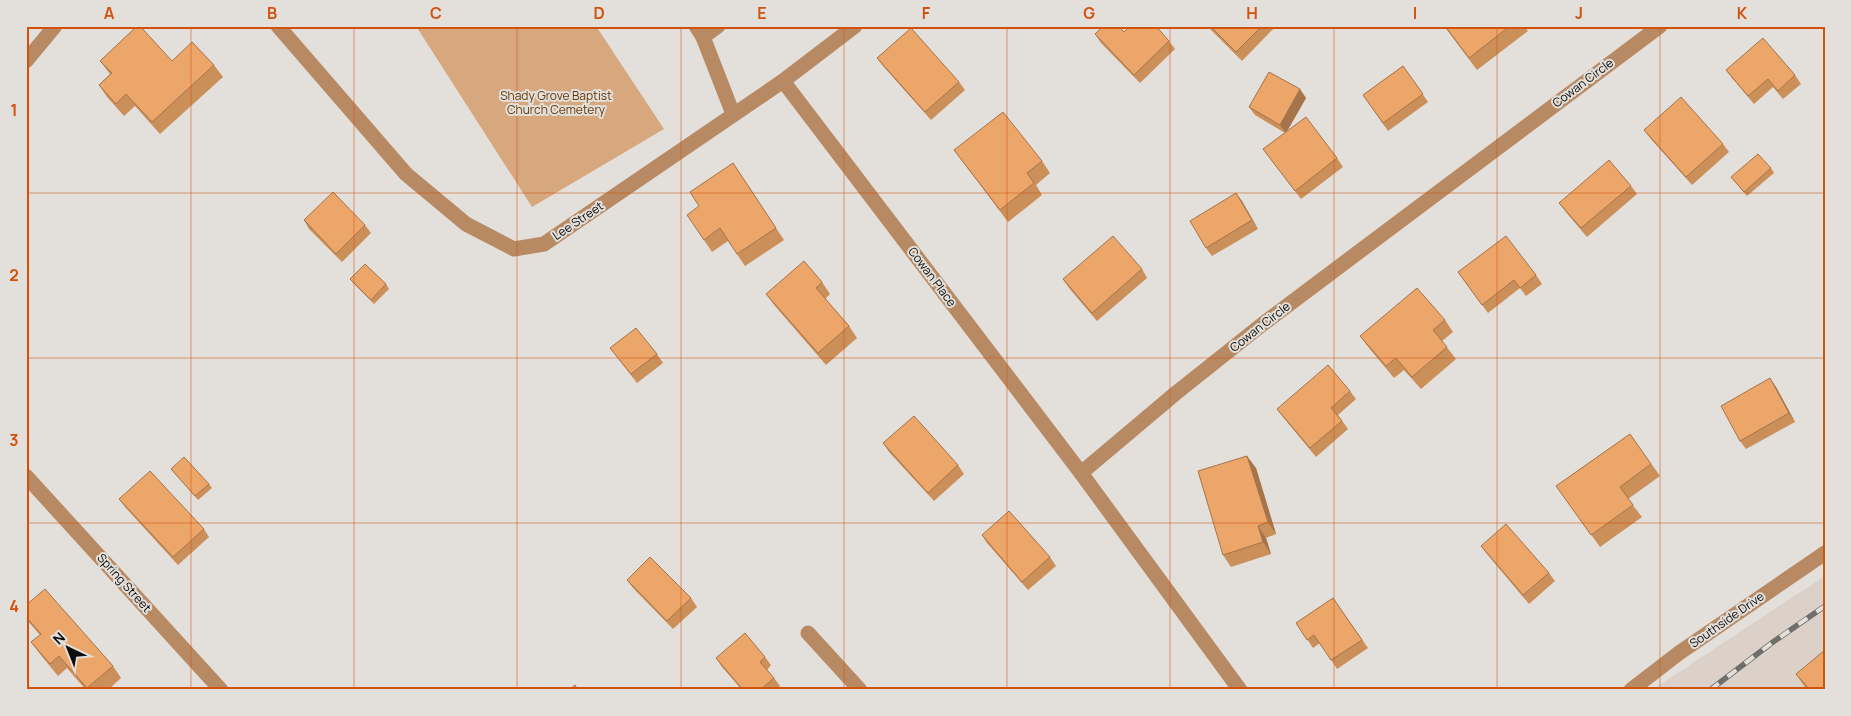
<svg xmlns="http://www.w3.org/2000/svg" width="1851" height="716" viewBox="0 0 1851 716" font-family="Manrope,sans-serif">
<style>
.built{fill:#dbd1c8}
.green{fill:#d7a77e}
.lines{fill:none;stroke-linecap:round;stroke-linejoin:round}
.minor{stroke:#b88a63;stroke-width:15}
.rail-casing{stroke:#706e6b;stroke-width:5.5}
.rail{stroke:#e3dfdb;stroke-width:4;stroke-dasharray:11;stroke-linecap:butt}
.wall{fill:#cb8f5a}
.shaded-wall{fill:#a5744a}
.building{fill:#eca669;stroke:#a5744a}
.grid{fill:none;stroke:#d2510c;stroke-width:1;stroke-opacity:0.55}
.labels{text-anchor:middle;stroke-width:4;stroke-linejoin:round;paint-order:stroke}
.street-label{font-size:12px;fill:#0d0c0b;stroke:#e3dfdb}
.park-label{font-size:12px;fill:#653907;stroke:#e3dfdb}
.neatline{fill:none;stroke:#d2510c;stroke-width:2}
.grid-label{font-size:16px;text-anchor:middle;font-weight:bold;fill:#d2510c}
</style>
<rect width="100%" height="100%" fill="#e3dfdb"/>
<!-- built -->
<polygon class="built" points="1825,576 1825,690 1652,690 1770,612"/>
<!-- green -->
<polygon class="green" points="416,26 596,26 664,129 532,207"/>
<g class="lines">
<!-- minor -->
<g class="minor">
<polyline points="278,26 406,174 466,224 514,249 544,244 783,81 855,26"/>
<polyline points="696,26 703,37 733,114"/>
<polyline points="703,37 718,26"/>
<polyline points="26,61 55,26"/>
<polyline points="783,81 1081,473"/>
<polyline points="26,476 221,690"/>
<polyline points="808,633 860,690"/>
<polyline points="1240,690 1081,473 1176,393 1264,323 1660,26"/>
<polyline points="1631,690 1679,653 1825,553"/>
</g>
<defs>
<polyline id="rail" points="1710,690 1773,642 1825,606"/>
</defs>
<!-- rail casing -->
<use href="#rail" class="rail-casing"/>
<!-- rail -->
<use href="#rail" class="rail"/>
</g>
<!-- wall -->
<g class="wall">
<polygon points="1207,26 1276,26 1242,61"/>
<polygon points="1444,26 1524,26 1528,31 1477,70"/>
<polygon points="1124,32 1169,41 1175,49 1140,83 1101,43 1095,34"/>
<polygon points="877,58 959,82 965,90 931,120 883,66"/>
<polygon points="100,61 172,61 214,65 223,77 160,134 135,106 124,116 107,97 99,85 110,74"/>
<polygon points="1403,66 1428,102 1388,131 1363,95"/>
<polygon points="1726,70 1795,75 1801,84 1783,99 1773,87 1754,104 1732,78"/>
<polygon points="1306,98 1287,131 1337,158 1343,167 1301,199 1263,149 1285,133 1255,115 1249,107"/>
<polygon points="1644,130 1723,144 1729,152 1692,185 1650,138"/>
<polygon points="954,150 1042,161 1050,173 1036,185 1042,195 1008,222"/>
<polygon points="733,163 784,240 745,266 728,241 712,252 704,240 699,206"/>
<polygon points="1771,168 1774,173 1747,196 1731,177"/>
<polygon points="1631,186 1637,194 1587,237 1565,211 1559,203"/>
<polygon points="1236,193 1258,229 1212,256 1206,248"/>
<polygon points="304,220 365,225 371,233 342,262 309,229"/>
<polygon points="1142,269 1147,278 1097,321 1069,288 1063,279"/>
<polygon points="1458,272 1536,275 1542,284 1526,296 1520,288 1488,313"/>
<polygon points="350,279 386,284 389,289 374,304 353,283"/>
<polygon points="822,282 830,294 825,299 849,326 857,338 826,365 775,306 766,294"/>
<polygon points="1445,320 1453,332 1442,341 1456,359 1421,389 1404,370 1394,378 1369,348 1360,336"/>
<polygon points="610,348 657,354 663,363 637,383"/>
<polygon points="1776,387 1795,422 1746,449 1740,441"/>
<polygon points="1350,391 1356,399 1338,415 1348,429 1316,457 1283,417 1277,409"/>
<polygon points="1630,434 1660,476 1628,499 1642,517 1600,547 1556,486"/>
<polygon points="883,443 958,465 964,474 934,501 889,452"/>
<polygon points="1256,468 1276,534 1266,538 1271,554 1231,567 1223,555"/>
<polygon points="171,469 209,484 212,488 198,500"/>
<polygon points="119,499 204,529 209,537 178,565 125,507"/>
<polygon points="982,535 1050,557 1056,566 1028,590 987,543"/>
<polygon points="1481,546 1549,573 1555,581 1529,604 1487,554"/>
<polygon points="627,580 691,598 697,607 673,629 633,588"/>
<polygon points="1333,598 1368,648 1337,669 1320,643 1313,648 1296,623"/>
<polygon points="26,605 113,666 121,678 108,690 86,690 67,668 58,676 40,654 31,642 40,635 26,619"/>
<polygon points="765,657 771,665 767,670 774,678 780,686 776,690 742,690 722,667 716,658"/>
<polygon points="1796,674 1825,690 1807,690"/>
</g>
<!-- shaded-wall -->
<g class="shaded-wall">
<polygon points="1300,89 1306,98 1286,133 1280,125"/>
<polygon points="1236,193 1242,201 1258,229 1252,220"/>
<polygon points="1770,378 1776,387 1795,422 1789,413"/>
<polygon points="1247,456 1256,468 1276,534 1268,522"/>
<polygon points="1258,526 1266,538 1271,554 1263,542"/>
</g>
<!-- building -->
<g class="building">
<polygon points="137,26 140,26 172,61 192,42 214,65 152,122 126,94 116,104 99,85 112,73 100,61"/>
<polygon points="1103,26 1119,26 1124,32 1130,26 1156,26 1169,41 1134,75 1095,34"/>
<polygon points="1210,26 1262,26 1236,52"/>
<polygon points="1445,26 1510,26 1469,58"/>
<polygon points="911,28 959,82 925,112 877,58"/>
<polygon points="1763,38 1795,75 1778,91 1768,79 1748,96 1726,70"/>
<polygon points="1403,66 1423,94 1383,123 1363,95"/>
<polygon points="1269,72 1300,89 1280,125 1249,107"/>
<polygon points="1681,97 1723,144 1686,177 1644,130"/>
<polygon points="1003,112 1042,161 1027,173 1034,183 1000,210 954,150"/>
<polygon points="1306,117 1337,158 1295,191 1263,149"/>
<polygon points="1758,154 1771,168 1744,192 1731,177"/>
<polygon points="1609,160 1631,186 1581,228 1559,203"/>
<polygon points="733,163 776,228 737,254 720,228 704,240 687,215 699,206 690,192"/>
<polygon points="333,192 365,225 336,254 304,220"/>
<polygon points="1236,193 1252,220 1206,248 1190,221"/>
<polygon points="1113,236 1142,269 1092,313 1063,279"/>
<polygon points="1506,236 1536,275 1520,288 1514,280 1482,305 1458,272"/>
<polygon points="804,261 822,282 816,288 849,326 818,353 766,294"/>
<polygon points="365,264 386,284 371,300 350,279"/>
<polygon points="1417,288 1445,320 1433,330 1447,347 1412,377 1396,358 1386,366 1360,336"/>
<polygon points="636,328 657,354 631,374 610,348"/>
<polygon points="1328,365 1350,391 1331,408 1342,421 1310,448 1277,409"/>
<polygon points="1770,378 1789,413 1740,441 1721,406"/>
<polygon points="914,416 958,465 928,493 883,443"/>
<polygon points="1630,434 1651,464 1620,487 1633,505 1591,535 1556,486"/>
<polygon points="1247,456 1268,522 1258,526 1263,542 1223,555 1198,471"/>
<polygon points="184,457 209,484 195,496 171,469"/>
<polygon points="150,471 204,529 173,557 119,499"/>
<polygon points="1009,511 1050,557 1022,582 982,535"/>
<polygon points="1506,524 1549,573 1523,595 1481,546"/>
<polygon points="650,557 691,598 667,621 627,580"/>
<polygon points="45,589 113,666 87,688 59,656 50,664 31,642 41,634 26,617 26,605"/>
<polygon points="1333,598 1362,640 1331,660 1314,635 1307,640 1296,623"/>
<polygon points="745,633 765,657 760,662 774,678 760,690 743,690 716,658"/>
<polygon points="1825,650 1825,690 1810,690 1796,674"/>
<polygon points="575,685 578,690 569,690"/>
</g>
<!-- grid -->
<path class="grid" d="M191 26V690M354 26V690M517 26V690M681 26V690M844 26V690M1007 26V690M1170 26V690M1334 26V690M1497 26V690M1660 26V690M26 193H1825M26 358H1825M26 523H1825"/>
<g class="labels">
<!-- street labels -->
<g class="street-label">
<text transform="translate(1583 83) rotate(-37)" y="4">Cowan Circle</text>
<text transform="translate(578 221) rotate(-34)" y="4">Lee Street</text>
<text transform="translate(932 277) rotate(53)" y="4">Cowan Place</text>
<text transform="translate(1260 327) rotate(-38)" y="4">Cowan Circle</text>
<text transform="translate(124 583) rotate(48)" y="4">Spring Street</text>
<text transform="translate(1727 620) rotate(-35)" y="4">Southside Drive</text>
</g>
<!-- park labels -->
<g class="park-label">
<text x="556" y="100">Shady Grove Baptist<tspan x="556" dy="14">Church Cemetery</tspan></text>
</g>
</g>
<!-- border -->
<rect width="1851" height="716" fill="none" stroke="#e3dfdb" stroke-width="55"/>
<!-- north arrow -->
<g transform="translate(68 648) rotate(317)" stroke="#e3dfdb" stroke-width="4" paint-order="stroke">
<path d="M0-4L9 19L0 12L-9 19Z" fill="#0d0c0b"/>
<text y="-8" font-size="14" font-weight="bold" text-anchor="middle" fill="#0d0c0b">N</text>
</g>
<rect x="28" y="28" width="1796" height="660" class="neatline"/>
<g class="grid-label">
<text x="109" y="19">A</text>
<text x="272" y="19">B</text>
<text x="436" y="19">C</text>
<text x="599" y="19">D</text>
<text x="762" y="19">E</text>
<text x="926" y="19">F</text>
<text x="1089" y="19">G</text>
<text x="1252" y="19">H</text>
<text x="1415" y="19">I</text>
<text x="1579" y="19">J</text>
<text x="1742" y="19">K</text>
<text x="14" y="116">1</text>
<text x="14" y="281">2</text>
<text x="14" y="446">3</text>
<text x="14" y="612">4</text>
</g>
</svg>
